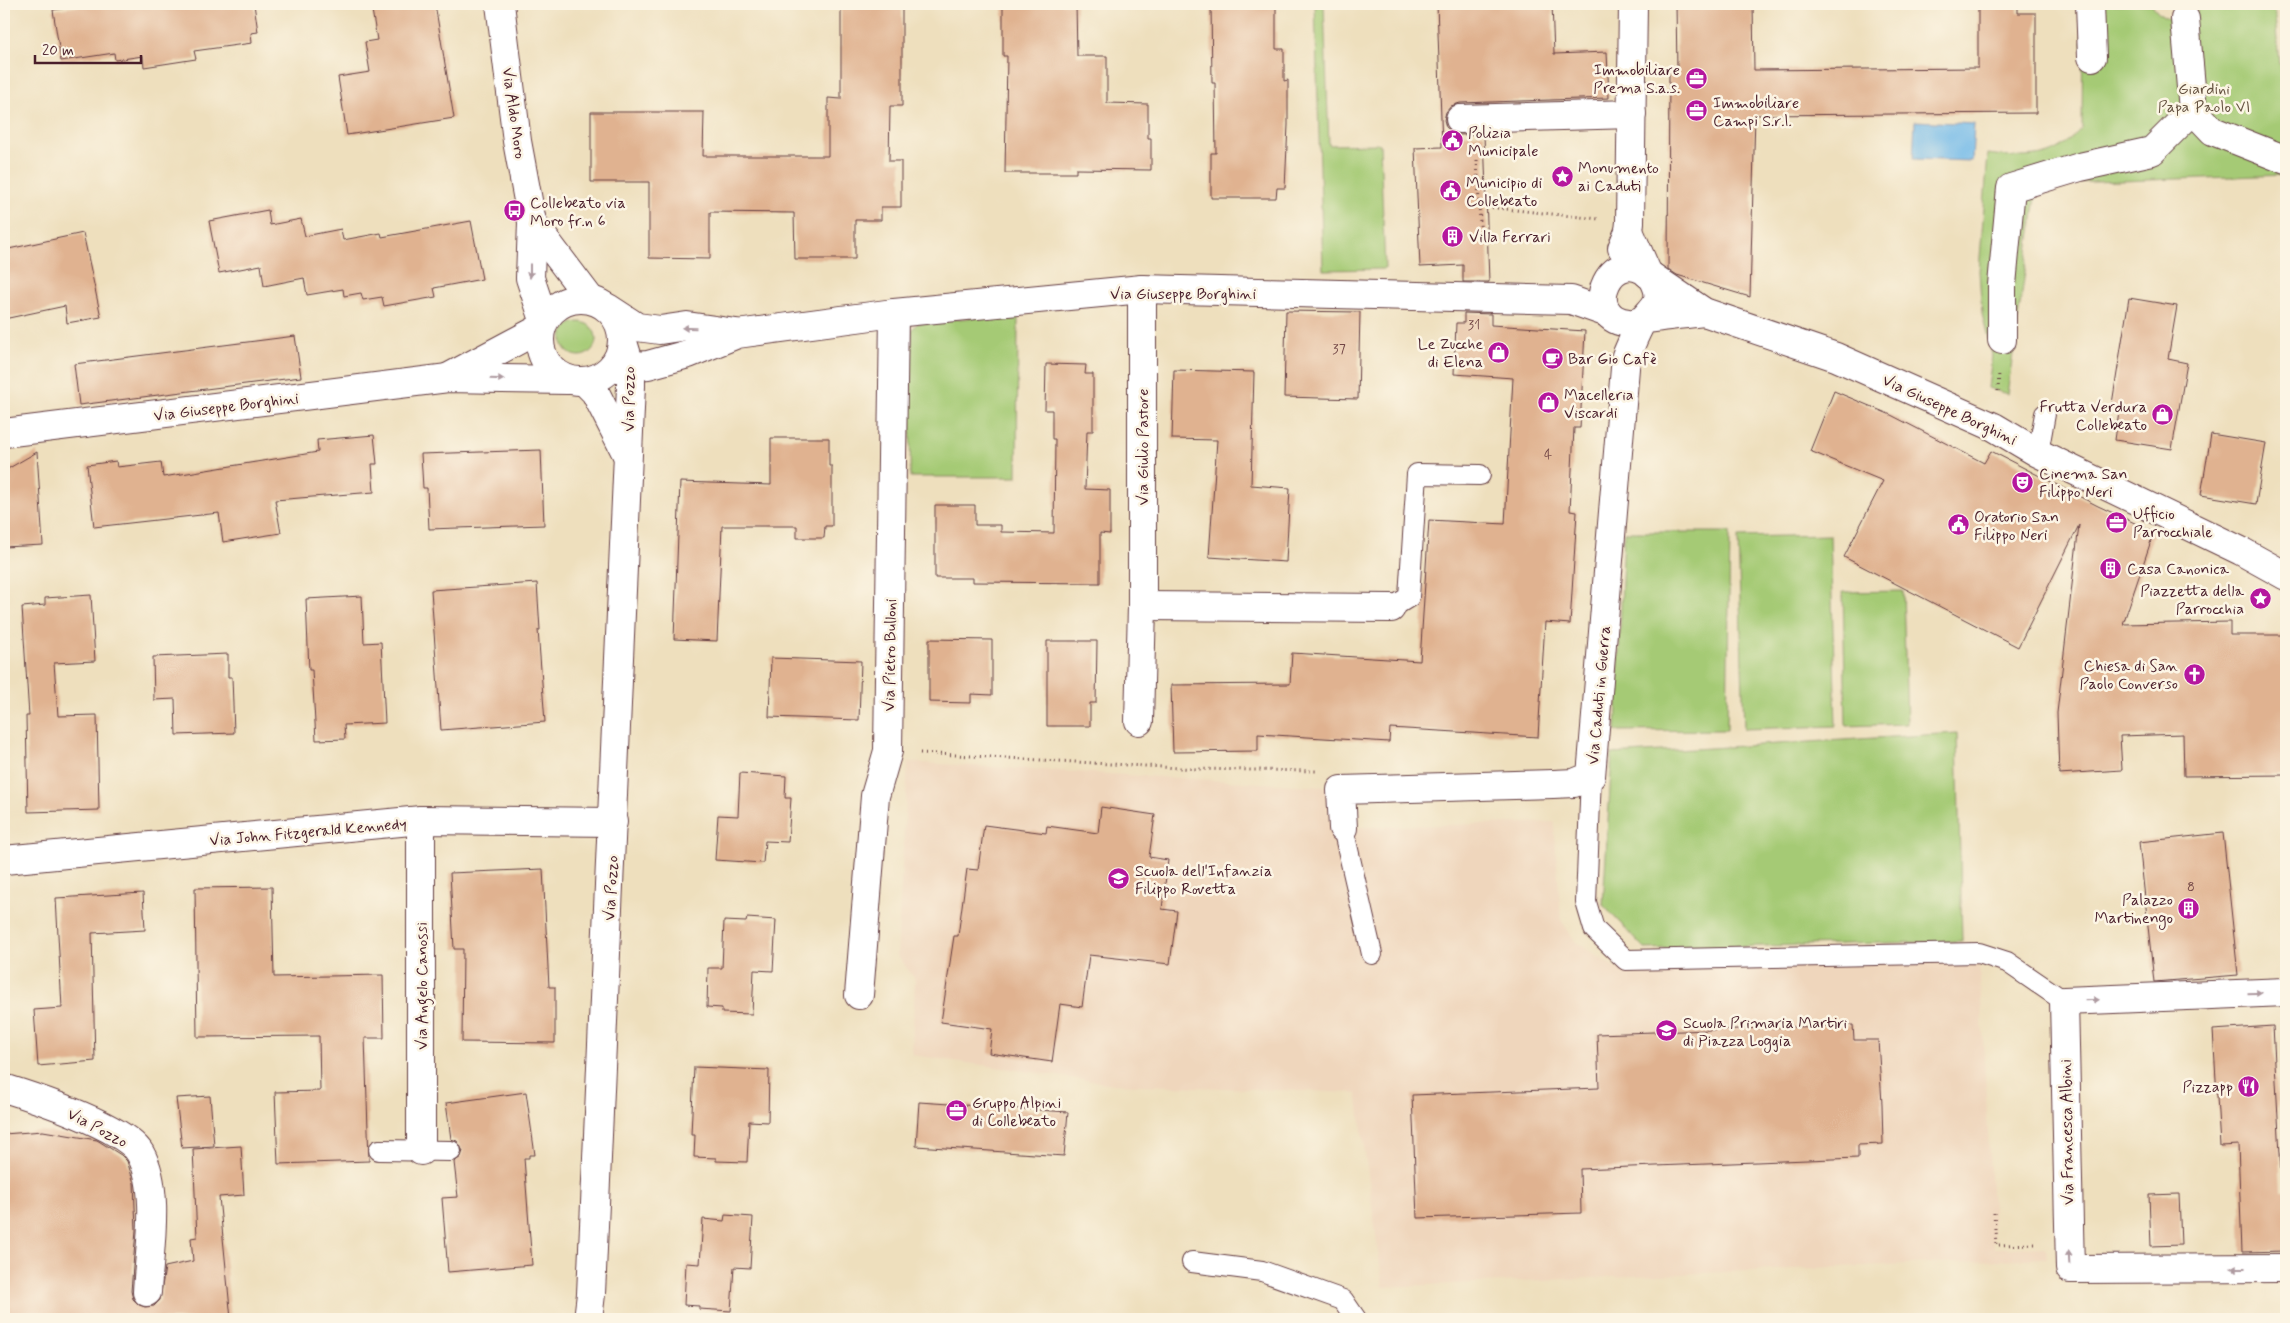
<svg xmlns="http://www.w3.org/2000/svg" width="2290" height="1323" viewBox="0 0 2290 1323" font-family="Mynerve,sans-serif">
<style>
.built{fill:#efd6bc}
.green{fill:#a5ca74;stroke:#787450}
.water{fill:#71b9e9;stroke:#5e6c8a}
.building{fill:#e0b290}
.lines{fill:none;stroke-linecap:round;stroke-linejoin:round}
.lane-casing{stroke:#633c41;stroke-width:22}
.street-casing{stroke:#633c41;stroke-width:30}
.path{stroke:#633c41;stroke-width:3;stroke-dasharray:1 4;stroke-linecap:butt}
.lane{stroke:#fff;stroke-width:20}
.street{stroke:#fff;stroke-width:28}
.oneway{fill:#ae9aa0}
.labels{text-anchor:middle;stroke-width:5;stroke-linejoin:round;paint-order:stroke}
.number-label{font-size:14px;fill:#704444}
.poi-label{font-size:16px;fill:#4a1f2b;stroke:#fcf5e5;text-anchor:start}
.park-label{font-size:16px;fill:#655241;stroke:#fcf5e5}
.street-label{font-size:16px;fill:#4a1f2b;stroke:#fcf5e5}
</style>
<rect width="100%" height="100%" fill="#fcf5e5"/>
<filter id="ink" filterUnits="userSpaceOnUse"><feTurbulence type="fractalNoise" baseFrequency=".02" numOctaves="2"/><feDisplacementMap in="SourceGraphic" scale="10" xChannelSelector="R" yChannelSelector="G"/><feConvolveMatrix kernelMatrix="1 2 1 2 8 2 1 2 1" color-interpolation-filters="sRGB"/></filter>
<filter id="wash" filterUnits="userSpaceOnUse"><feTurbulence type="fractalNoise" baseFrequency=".0096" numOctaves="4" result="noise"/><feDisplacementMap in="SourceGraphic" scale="20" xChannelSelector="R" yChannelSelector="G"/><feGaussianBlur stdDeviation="1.12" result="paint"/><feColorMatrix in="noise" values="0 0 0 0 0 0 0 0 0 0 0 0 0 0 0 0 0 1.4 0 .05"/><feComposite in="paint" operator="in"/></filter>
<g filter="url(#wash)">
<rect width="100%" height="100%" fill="#eedfbd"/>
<!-- built -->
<polygon class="built" points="908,762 1327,787 1331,828 1554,822 1561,920 1576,942 1617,969 1979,961 1994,1248 2046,1247 2047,1258 1383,1287 1357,1093 1114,1084 912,1055 915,979 897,955"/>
<!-- green -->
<g class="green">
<polygon points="1315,4 1333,4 1324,4 1329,145 1380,144 1385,269 1323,270"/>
<path d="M2083 4H2152C2164 25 2190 24 2202 4H2274L2279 64H2286V175L2038 184 2007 394 1988 388 1992 355 1982 314 1979 271 1988 154C2011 157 2040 161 2061 147 2069 142 2075 134 2082 128Z"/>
<polygon points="1018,313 1017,477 910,477 912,329 918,323"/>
<circle cx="579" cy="339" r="17"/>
<polygon points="1624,532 1730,532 1727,730 1616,731"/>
<polygon points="1830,535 1836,726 1744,729 1738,537"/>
<polygon points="1903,591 1907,724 1846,726 1843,592"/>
<polygon points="1957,733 1962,941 1645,949 1603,905 1612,754"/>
</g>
<!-- water -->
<polygon class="water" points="1915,121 1974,124 1972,161 1913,159"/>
<g id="blocks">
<!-- building -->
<g class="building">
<polygon points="94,4 254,4 258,32 251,33 252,43 194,51 196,59 144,67 143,56 115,60 114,53 61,61 53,10"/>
<polygon points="371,4 435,4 454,118 347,135 338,77 370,72 365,42 377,40"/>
<polygon points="841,4 902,4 902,106 890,106 889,161 901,161 901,207 881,207 881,220 855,220 855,259 795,259 794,213 710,212 710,259 649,258 649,182 591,182 591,112 704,112 703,156 828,156 828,98 841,99"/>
<polygon points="1003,4 1076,4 1077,56 1107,56 1107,103 1148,104 1148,138 1151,138 1151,170 1076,169 1076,173 1005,173 1007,56 1003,56"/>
<polygon points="1211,4 1276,4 1276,49 1284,49 1284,81 1288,80 1288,125 1285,188 1277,188 1276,198 1211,198 1211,153 1216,153 1215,83 1212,83"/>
<polygon points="1437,4 1552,4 1554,54 1607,52 1609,98 1460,103 1451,106 1446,112 1444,120 1446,127 1452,132 1460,135 1484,134 1489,282 1463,282 1463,265 1420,267 1415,148 1442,147"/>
<polygon points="1676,4 1753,4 1754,70 1978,68 1978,4 2018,4 2018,13 2036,13 2036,113 1755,115 1750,297 1677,275 1668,269 1669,70 1677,70"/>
<polygon points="268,210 270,225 301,219 305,236 341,229 343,240 381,233 382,237 471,221 482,279 434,288 436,297 384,306 382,297 363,300 361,293 344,296 343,289 307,295 304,278 264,286 261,265 219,273 209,221"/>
<polygon points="83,233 101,317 67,323 65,306 4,319 4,250"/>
<polygon points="2129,298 2177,306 2168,359 2187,363 2172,449 2115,440 2119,412 2111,410"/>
<polygon points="1286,311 1360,312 1358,399 1284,397"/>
<polygon points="1464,313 1491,314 1491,325 1585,331 1580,428 1574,428 1570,511 1577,512 1570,624 1545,622 1538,737 1390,728 1389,742 1258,734 1258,751 1173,752 1171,685 1290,684 1292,653 1420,661 1429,520 1505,524 1513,378 1454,374 1456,323 1464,323"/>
<polygon points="295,336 301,377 79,405 74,364"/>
<polygon points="1046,364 1086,365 1085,374 1093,374 1093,431 1087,431 1085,489 1110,490 1110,534 1100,533 1100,583 973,582 973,578 935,578 935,505 975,505 975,525 1001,525 1001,532 1054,533 1055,439 1052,439 1052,410 1045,410"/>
<polygon points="1174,370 1254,372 1251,485 1290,488 1286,562 1209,557 1217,440 1172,439"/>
<polygon points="1834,391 1891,415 1984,463 1991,451 2098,506 2154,532 2123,624 2230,622 2230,635 2286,635 2286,775 2184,776 2183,734 2120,736 2122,770 2059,774 2057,713 2079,525 2018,647 1844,557 1883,481 1810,451"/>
<polygon points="2211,434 2266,443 2256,504 2201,495"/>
<polygon points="374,435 377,464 372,464 374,492 275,500 281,533 223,542 219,513 94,527 87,465 116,461 117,467 161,462 163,477 318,452 317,440"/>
<polygon points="771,438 829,438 829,466 832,466 832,526 825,526 824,538 797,538 797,526 722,526 717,641 674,639 680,482 771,485"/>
<polygon points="541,450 544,525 429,529 427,488 423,488 421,454"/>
<polygon points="37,452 43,545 4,547 4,471"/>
<polygon points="537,583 540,630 538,630 545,722 441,730 431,590"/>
<polygon points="91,595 95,661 54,663 58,716 97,715 99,810 28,812 26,716 29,716 22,607 45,605 45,598"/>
<polygon points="362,596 364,643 381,642 385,723 344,725 345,739 316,740 312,670 309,670 306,599"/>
<polygon points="929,639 992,640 992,695 971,694 971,703 929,702"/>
<polygon points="1047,641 1097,641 1096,703 1090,703 1090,726 1047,726"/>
<polygon points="228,654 228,677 232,677 234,733 176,735 175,699 154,700 153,657"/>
<polygon points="771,658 861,661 859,720 769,717"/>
<polygon points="740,773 786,776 785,798 791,798 788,842 765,841 763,863 715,860 718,815 738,816"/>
<polygon points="1101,807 1155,815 1149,857 1168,860 1162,909 1177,911 1170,964 1089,955 1082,1007 1060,1004 1052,1062 989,1053 992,1029 941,1022 954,936 958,936 967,869 978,870 984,825 1046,833 1047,826 1098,833"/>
<polygon points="2223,833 2238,975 2154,982 2139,842"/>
<polygon points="543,869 549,987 555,987 555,1043 462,1042 463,949 454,949 450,873"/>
<polygon points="272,887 274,977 383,975 384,1038 365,1038 369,1161 278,1164 275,1092 320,1091 319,1036 197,1037 195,888"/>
<polygon points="143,893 145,930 92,933 95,1061 38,1066 34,1010 62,1008 56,898"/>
<polygon points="747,918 776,920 773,971 754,970 752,1014 722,1013 722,1008 707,1007 708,968 722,968 724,921 746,922"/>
<polygon points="1853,1025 1854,1040 1878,1040 1882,1104 1883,1144 1858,1145 1858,1158 1580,1169 1581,1213 1417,1218 1412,1095 1599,1088 1597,1034"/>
<polygon points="2273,1026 2282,1191 2286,1191 2286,1251 2242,1252 2238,1145 2220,1146 2213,1030"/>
<polygon points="694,1067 769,1070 768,1122 749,1121 747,1162 716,1161 716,1158 694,1157 695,1135 691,1135"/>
<polygon points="526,1092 535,1155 529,1155 529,1158 524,1158 532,1265 448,1272 442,1198 458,1197 454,1162 461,1157 463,1151 457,1141 451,1139 446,1103"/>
<polygon points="210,1096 214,1146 182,1148 176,1098"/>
<polygon points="919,1102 1068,1112 1064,1156 916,1146"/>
<polygon points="43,1131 97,1140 121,1155 127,1161 134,1183 136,1230 131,1291 133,1299 139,1305 145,1307 154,1306 160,1300 165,1267 193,1261 191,1238 197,1237 193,1149 241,1146 244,1195 219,1197 231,1319 4,1319 4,1134"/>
<polygon points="2179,1194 2181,1245 2151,1246 2149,1195"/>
<polygon points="725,1215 753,1217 750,1268 734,1267 731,1311 699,1309 699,1306 684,1305 686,1263 700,1264 703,1219 724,1221"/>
</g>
</g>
</g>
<g filter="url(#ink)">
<use href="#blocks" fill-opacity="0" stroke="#633c41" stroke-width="1"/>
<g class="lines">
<defs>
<g id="lane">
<polyline points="2038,453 2045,414"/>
<polyline points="1391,608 1409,597 1417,474 1480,475"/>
<polyline points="1591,776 1586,902 1594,929 1626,960 1979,953 2007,962 2064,1001"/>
<polyline points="1343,828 1372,954"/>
<polyline points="379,1150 451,1151"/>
<polyline points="1192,1262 1262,1271 1343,1300 1356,1319"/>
</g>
<g id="street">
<polyline points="500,4 517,141 532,222 530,278 544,320"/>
<polyline points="2090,4 2092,57"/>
<polyline points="2193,110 2213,131 2286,160"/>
<polyline points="1460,119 1632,114"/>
<polyline points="532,222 590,299"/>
<polyline points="1629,231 1648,274 1704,312 1836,357 1994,427 2038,453 2241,551 2286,576"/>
<polyline points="1622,248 1629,231 1630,222 1633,4"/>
<circle cx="581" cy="340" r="41"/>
<polyline points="608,308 637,327 660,330 687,326 736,333"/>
<polyline points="2002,340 2002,285 2011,188 2080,167 2152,151 2193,110 2185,19"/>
<polyline points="612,368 648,365 688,354 737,334 894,313 1142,289 1571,300 1608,313"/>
<polyline points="449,377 541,328"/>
<polyline points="585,382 595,392 627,455"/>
<polyline points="4,433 448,378 568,380"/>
<polyline points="1142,606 1391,608"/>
<polyline points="1139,721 1142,606 1142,289"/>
<polyline points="421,820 421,1151"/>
<path d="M1343 828 1341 790 1553 784 1574 783 1591 776 1626 356C1631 345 1636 331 1643 320 1655 305 1665 301 1653 278 1613 237 1577 317 1628 323 1635 324 1640 320 1647 319 1666 316 1685 314 1704 312"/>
<polyline points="4,860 421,820 613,822"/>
<polyline points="2286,992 2064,1001 2070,1269 2286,1268"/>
<polyline points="859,995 875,796 888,751 894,313"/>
<path d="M4 1088C33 1097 126 1127 140 1153 161 1190 149 1251 147 1292"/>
<polyline points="588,1319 591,1294 631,386 631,368 623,342"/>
</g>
</defs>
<!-- lane casing -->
<use href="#lane" class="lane-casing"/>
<!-- street casing -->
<use href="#street" class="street-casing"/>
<!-- path -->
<g class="path">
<polyline points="1477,160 1481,244"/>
<polyline points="1487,207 1599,219"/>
<polyline points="1998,391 1999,372"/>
<polyline points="920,753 1197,769 1316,771"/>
<polyline points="1994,1213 1996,1245 2038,1244"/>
</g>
<!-- lane -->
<use href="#lane" class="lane"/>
<!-- street -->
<use href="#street" class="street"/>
</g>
<!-- one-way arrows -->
<defs><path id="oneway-solid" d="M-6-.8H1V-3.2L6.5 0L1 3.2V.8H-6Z" transform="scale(1.25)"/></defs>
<g class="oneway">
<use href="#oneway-solid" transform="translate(530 271) rotate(90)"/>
<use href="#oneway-solid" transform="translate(689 328) rotate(-178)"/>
<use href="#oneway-solid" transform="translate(497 379) rotate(1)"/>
<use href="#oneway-solid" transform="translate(2255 993) rotate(-2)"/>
<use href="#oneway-solid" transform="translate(2092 1000) rotate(-2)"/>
<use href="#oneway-solid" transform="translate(2069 1257) rotate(-93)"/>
<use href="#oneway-solid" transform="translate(2238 1268) rotate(180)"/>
</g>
</g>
<!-- icons -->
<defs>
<symbol id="office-disc" viewBox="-11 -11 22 22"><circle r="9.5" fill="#b5179e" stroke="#fcf5e5"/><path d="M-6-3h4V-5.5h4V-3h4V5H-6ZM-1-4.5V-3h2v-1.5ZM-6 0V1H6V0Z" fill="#fff"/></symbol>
<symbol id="civic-disc" viewBox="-11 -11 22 22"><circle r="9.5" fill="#b5179e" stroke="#fcf5e5"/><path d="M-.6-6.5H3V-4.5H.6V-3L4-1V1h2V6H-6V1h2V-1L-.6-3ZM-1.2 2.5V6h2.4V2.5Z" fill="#fff"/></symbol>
<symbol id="sight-disc" viewBox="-11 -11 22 22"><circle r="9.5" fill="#b5179e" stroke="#fcf5e5"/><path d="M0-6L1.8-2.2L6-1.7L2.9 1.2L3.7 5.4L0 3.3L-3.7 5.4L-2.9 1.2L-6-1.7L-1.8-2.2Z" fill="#fff"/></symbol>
<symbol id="bus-disc" viewBox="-11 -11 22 22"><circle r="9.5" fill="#b5179e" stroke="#fcf5e5"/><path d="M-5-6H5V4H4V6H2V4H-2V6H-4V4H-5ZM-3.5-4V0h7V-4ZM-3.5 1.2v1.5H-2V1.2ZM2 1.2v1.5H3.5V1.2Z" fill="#fff"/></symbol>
<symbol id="building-disc" viewBox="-11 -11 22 22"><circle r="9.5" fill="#b5179e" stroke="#fcf5e5"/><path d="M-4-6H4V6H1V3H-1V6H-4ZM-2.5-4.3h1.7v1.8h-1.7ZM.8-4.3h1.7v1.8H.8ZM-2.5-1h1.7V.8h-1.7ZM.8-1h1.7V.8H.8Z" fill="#fff"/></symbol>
<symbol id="shop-disc" viewBox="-11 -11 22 22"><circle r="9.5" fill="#b5179e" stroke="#fcf5e5"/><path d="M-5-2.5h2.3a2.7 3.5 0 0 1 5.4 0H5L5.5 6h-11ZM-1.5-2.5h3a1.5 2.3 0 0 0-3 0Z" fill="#fff"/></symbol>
<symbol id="cafe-disc" viewBox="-11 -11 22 22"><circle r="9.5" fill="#b5179e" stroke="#fcf5e5"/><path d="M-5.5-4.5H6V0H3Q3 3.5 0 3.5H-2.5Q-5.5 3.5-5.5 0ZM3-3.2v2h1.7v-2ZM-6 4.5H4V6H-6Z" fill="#fff"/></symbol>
<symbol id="theatre-disc" viewBox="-11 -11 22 22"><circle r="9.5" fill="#b5179e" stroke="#fcf5e5"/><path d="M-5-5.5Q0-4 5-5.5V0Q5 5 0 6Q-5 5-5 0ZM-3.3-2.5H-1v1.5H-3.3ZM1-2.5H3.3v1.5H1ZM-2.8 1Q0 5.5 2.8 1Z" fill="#fff"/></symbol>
<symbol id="church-disc" viewBox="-11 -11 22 22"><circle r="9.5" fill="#b5179e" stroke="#fcf5e5"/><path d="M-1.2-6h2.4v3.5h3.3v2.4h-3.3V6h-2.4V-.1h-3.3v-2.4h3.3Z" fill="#fff"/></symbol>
<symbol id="school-disc" viewBox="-11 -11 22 22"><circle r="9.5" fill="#b5179e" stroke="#fcf5e5"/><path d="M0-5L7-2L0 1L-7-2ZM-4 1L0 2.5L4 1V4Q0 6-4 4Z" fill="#fff"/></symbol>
<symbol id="restaurant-disc" viewBox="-11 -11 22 22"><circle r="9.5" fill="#b5179e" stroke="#fcf5e5"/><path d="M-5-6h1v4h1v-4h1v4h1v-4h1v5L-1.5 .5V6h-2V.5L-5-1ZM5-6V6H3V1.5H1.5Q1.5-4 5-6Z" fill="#fff"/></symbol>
</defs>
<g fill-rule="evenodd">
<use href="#office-disc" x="1684" y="66" width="25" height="25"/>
<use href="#office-disc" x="1684" y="98" width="25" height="25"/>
<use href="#civic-disc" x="1440" y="128" width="25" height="25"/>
<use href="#sight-disc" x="1550" y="164" width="25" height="25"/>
<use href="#civic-disc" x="1438" y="178" width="25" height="25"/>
<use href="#bus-disc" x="502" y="198" width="25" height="25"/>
<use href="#building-disc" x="1440" y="224" width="25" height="25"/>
<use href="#shop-disc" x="1486" y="340" width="25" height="25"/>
<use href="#cafe-disc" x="1540" y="346" width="25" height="25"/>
<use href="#shop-disc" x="1536" y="390" width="25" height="25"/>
<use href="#shop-disc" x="2150" y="402" width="25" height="25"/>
<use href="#theatre-disc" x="2010" y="470" width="25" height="25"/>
<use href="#office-disc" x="2104" y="510" width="25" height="25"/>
<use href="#civic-disc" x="1946" y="512" width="25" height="25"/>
<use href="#building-disc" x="2098" y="556" width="25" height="25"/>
<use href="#sight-disc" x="2248" y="586" width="25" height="25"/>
<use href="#church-disc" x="2182" y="662" width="25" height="25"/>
<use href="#school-disc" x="1106" y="866" width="25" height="25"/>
<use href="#building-disc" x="2176" y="896" width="25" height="25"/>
<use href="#school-disc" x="1654" y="1018" width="25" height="25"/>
<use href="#restaurant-disc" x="2236" y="1074" width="25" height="25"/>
<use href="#office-disc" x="944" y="1098" width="25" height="25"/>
</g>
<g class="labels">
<!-- number labels -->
<g class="number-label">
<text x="1474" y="329">31</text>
<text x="1339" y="353">37</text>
<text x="1548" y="459">4</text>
<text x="2191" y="891">8</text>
</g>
<!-- poi labels -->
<g class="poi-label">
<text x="1680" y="75" text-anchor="end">Immobiliare<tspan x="1680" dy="18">Prema S.a.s.</tspan></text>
<text x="1713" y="108">Immobiliare<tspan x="1713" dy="18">Campi S.r.l.</tspan></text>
<text x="1468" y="138">Polizia<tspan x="1468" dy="18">Municipale</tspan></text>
<text x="1578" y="173">Monumento<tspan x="1578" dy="18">ai Caduti</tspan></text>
<text x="1466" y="188">Municipio di<tspan x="1466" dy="18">Collebeato</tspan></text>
<text x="530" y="208">Collebeato via<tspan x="530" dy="18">Moro fr.n 6</tspan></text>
<text x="1469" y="242">Villa Ferrari</text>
<text x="1483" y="349" text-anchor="end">Le Zucche<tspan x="1483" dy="18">di Elena</tspan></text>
<text x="1568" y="364">Bar Gio Cafè</text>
<text x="1564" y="400">Macelleria<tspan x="1564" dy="18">Viscardi</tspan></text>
<text x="2147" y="412" text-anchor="end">Frutta Verdura<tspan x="2147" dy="18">Collebeato</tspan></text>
<text x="2039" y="479">Cinema San<tspan x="2039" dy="18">Filippo Neri</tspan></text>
<text x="2133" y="519">Ufficio<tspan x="2133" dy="18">Parrocchiale</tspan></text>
<text x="1974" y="522">Oratorio San<tspan x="1974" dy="18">Filippo Neri</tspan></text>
<text x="2127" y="574">Casa Canonica</text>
<text x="2244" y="596" text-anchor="end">Piazzetta della<tspan x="2244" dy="18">Parrocchia</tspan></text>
<text x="2178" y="671" text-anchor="end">Chiesa di San<tspan x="2178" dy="18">Paolo Converso</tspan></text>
<text x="1135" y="876">Scuola dell'Infanzia<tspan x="1135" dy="18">Filippo Rovetta</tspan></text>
<text x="2173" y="905" text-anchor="end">Palazzo<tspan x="2173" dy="18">Martinengo</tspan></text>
<text x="1683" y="1028">Scuola Primaria Martiri<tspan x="1683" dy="18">di Piazza Loggia</tspan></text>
<text x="2233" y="1092" text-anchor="end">Pizzapp</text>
<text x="972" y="1108">Gruppo Alpini<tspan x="972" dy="18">di Collebeato</tspan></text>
</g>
<!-- park labels -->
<g class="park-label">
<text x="2204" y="94">Giardini<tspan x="2204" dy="18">Papa Paolo VI</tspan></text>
</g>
<!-- street labels -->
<g class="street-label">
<text transform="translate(515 113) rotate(82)" y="6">Via Aldo Moro</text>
<text x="1183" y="299">Via Giuseppe Borghini</text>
<text transform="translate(628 399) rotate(-90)" y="6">Via Pozzo</text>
<text transform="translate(226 406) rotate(-7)" y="6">Via Giuseppe Borghini</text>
<text transform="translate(1950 409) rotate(25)" y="6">Via Giuseppe Borghini</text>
<text transform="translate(1142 447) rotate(-90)" y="6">Via Giulio Pastore</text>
<text transform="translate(889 655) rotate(-89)" y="6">Via Pietro Bulloni</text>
<text transform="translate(1598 695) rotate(-85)" y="6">Via Caduti in Guerra</text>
<text transform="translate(308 831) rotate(-5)" y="6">Via John Fitzgerald Kennedy</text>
<text transform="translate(610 888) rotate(-87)" y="6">Via Pozzo</text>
<text transform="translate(421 986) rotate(-90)" y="6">Via Angelo Canossi</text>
<text transform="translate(98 1127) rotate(28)" y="6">Via Pozzo</text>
<text transform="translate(2066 1132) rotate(-91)" y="6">Via Francesca Albini</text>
</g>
</g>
<!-- margin -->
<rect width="2290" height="1323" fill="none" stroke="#fcf5e5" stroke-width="20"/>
<!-- scale -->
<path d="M35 55v8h106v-8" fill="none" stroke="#4a1f2b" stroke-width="2.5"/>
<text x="42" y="55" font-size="15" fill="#4a1f2b" stroke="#fcf5e5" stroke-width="4" paint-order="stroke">20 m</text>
</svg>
